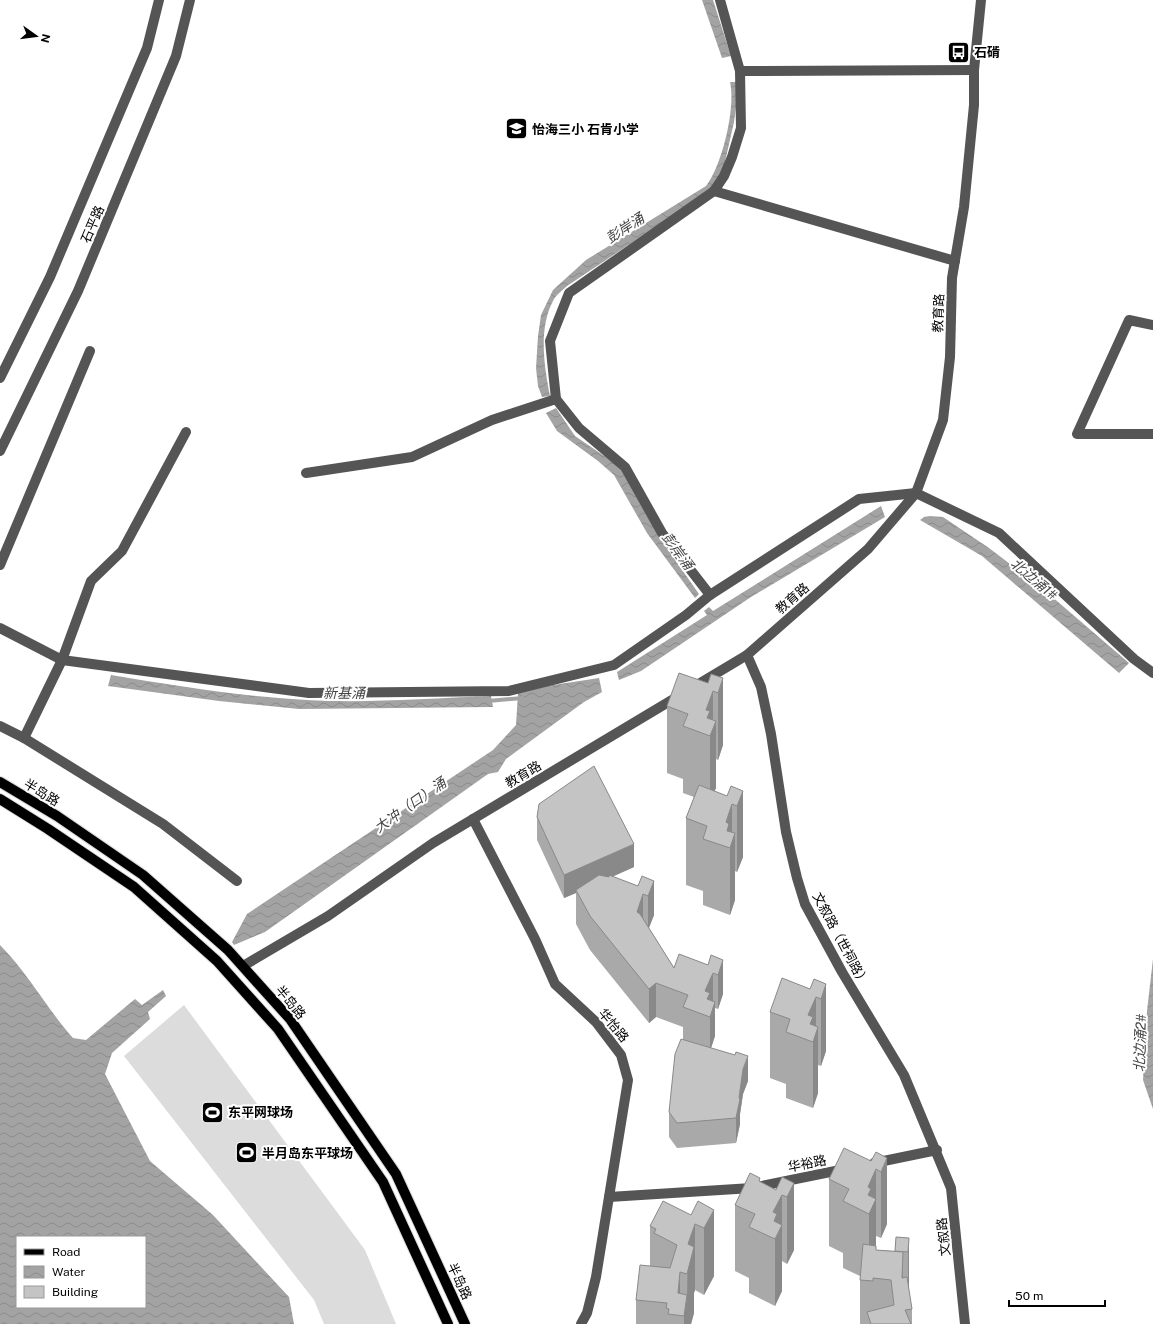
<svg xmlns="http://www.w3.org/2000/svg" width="1153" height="1324" viewBox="0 0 1153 1324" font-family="'Public Sans','Noto Sans SC',sans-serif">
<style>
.pitch{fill:#dcdcdc}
.water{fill:url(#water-waves);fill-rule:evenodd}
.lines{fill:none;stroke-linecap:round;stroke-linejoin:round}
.stream{stroke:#a3a3a3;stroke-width:4}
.major-casing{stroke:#dbdbdb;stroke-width:12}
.minor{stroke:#555;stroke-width:10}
.major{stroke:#000;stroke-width:10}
.wall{fill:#a9a9a9}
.shaded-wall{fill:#898989}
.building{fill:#c4c4c4;stroke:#898989}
.labels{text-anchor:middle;stroke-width:4;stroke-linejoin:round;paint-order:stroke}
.poi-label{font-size:13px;font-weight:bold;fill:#000;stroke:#fff;text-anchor:start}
.street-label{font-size:13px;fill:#000;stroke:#fff}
.water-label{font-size:14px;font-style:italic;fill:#444;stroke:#fff}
</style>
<defs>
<pattern id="water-waves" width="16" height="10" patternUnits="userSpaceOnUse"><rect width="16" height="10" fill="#a3a3a3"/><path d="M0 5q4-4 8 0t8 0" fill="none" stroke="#8b8b8b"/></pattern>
</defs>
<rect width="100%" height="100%" fill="#fff"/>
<!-- pitch -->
<polygon class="pitch" points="184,1005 365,1250 396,1324 324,1324 314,1300 124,1056"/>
<!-- water -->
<g class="water">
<polygon points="702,0 713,0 731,56 722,58"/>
<path d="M730 82H736L738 93 734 122 722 175 713 188 696 200 567 286C563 290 557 294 554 299 538 327 544 366 550 396L542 397 538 386 536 368 538 336 541 315 553 290 586 260 706 186C722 166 736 107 730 82Z"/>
<polygon points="556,408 575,436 619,466 659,537 699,594 695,598 647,533 614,475 598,461 557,431 546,413"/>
<polygon points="881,506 885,517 751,597 641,671 619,680 617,672 707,615 704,611 709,607 713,611"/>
<polygon points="930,516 943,517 989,548 1043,589 1129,663 1119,673 982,556 920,520 924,517"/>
<path d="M111 675C183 687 256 699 330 701 384 702 437 698 491 696L493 707 299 709 219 701 108 686Z"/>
<polygon points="599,678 602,692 584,702 506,759 498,772 488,774 265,932 234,945 232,942 247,914 493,750 516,725 518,693 527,689"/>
<path d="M0 945C28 973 47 1009 73 1038L86 1040 135 999 142 1005 163 990 166 996 148 1012 150 1019 112 1053 105 1074 150 1161 213 1215 289 1297 294 1324H0ZM17 1237H145V1307H17Z"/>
<polygon points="1153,959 1153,1109 1143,1080 1147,1011"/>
</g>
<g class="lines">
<!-- stream -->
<polyline class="stream" points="488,701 523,698"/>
<defs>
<g id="major">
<polyline points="0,782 57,816 143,875 228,950 290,1019 396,1174 465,1324"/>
<polyline points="0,799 48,829 134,887 217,961 278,1029 383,1182 448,1324"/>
</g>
</defs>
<!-- major casing -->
<use href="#major" class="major-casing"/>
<!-- minor -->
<g class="minor">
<polyline points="740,71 974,70"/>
<polyline points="714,191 955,261"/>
<polyline points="1153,325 1129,320 1077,434 1153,434"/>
<polyline points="0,378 50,277 147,48 159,0"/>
<polyline points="0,451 78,291 176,56 190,0"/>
<polyline points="306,473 412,457 492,420 556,399"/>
<polyline points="0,565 90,351"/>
<polyline points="710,595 662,533 625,467 579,428 556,399 550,341 569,293 714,191 724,176 732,157 741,128 740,71 720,0"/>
<polyline points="0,628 62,660 309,693 509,691 614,665 686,615 710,595 859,499 916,493 999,533 1134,659 1153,673"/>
<polyline points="747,655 761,687 771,734 786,832 797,878 805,904 842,972 904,1075 951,1188 965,1324"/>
<polyline points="0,726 24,738 163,824 237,881"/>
<polyline points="24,738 62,660 91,581 122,551 186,432"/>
<polyline points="473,819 535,939 555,984 596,1022 621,1055 628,1080 596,1277 587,1313 581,1324"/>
<polyline points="243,966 328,916 433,843 747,655 868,549 916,493 943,420 950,357 952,278 964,207 974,105 974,70 981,0"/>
<polyline points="874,1163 937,1150"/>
<polyline points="609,1197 752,1188 845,1169"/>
</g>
<!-- major -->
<use href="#major" class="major"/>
</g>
<!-- wall -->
<g class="wall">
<polygon points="723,678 723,745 718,760 716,759 716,788 714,791 727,796 743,791 743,857 737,872 735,871 735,900 730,915 703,905 703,891 686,885 686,818 694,797 683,793 683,779 667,773 667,706 708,683"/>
<polygon points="537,817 634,867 612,877 638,886 654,881 654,915 649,928 674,968 708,965 723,960 723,994 718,1009 715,1008 715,1036 711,1048 748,1081 743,1094 740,1114 740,1124 736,1143 677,1148 669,1137 669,1112 683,1039 683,1027 656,1017 649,1023 590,950 576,924 576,893 564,898 537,840"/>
<polygon points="826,984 826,1051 821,1066 818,1065 818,1093 813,1108 786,1098 786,1084 770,1078 770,1012 810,989"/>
<polygon points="887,1158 887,1224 881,1238 876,1236 876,1250 895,1251 896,1237 909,1238 909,1293 912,1309 912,1324 860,1324 860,1276 843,1268 843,1253 829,1246 829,1179 871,1161"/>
<polygon points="794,1183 794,1250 787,1264 782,1261 782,1291 775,1306 749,1293 749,1278 735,1271 735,1205"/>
<polygon points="714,1210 714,1276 704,1295 695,1290 694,1293 694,1313 691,1324 636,1324 636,1300 650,1266 650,1226"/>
</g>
<!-- shaded-wall -->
<g class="shaded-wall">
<polygon points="723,678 723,745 718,760 718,693"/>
<polygon points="713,691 713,729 716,721 716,788 710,803 710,736 706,710"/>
<polygon points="743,791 743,857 737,872 737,806"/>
<polygon points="732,804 732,842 735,833 735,900 730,915 730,848 726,822"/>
<polygon points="634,844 634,867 577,892 576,890 576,893 564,898 564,875"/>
<polygon points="654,881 654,915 648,930 648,896"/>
<polygon points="643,894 643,928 637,912"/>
<polygon points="723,960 723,994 718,1009 718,975"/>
<polygon points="713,973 713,1007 705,1016 705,991"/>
<polygon points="656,983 656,1017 649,1023 649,989"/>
<polygon points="826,984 826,1051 821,1066 821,999"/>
<polygon points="816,997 816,1034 818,1027 818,1093 813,1108 813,1042 808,1015"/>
<polygon points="715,1002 715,1036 710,1051 710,1017"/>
<polygon points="748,1056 748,1081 743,1094 740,1114 740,1124 736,1143 736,1118 743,1069"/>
<polygon points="887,1158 887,1224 881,1238 881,1172"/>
<polygon points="876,1169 876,1266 869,1251 869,1214 868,1187"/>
<polygon points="794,1183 794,1250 787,1264 787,1197"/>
<polygon points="782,1195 782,1291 775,1306 775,1239 773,1212"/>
<polygon points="714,1210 714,1276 704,1295 704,1228"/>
<polygon points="695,1224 695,1290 694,1293 694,1313 691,1324 684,1324 684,1316 687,1298 688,1244"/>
<polygon points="909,1238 909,1305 908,1309 908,1252"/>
<polygon points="903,1252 903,1319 902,1278"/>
<polygon points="680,1272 680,1316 678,1293"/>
</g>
<!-- building -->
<g class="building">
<polygon points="679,673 708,683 711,674 723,678 718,693 713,691 706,710 710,711 707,718 716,721 710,736 683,726 688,714 667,706"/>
<polygon points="594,766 634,844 564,875 537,817 539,804"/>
<polygon points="699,785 727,796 731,786 743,791 737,806 732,804 726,822 729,824 727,831 735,833 730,848 703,839 707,826 686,818"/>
<polygon points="599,875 609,877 609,875 638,886 642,876 654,881 648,896 643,894 637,912 640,914 674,968 679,954 708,965 711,955 723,960 718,975 713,973 705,991 710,993 707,999 715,1002 710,1017 683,1007 688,995 656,983 649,989 590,916 576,890"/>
<polygon points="782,978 810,989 814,979 826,984 821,999 816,997 808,1015 813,1017 810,1024 818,1027 813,1042 786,1032 790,1019 770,1012"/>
<polygon points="681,1039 735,1055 736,1052 748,1056 743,1069 739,1098 740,1099 736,1118 677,1123 669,1112 675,1054"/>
<polygon points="844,1148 871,1161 876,1152 887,1158 881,1172 876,1169 868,1187 871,1189 868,1195 876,1199 869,1214 843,1201 849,1189 829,1179"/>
<polygon points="750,1173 760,1178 759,1181 776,1190 782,1177 794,1183 787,1197 782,1195 773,1212 777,1214 774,1221 782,1225 775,1239 749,1227 755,1214 735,1205"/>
<polygon points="663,1201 691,1215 698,1201 714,1210 704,1228 695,1224 688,1244 694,1247 687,1274 680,1272 678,1293 687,1295 684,1316 668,1314 669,1309 666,1308 667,1303 636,1300 640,1265 670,1268 677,1245 654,1233 656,1229 650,1226"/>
<polygon points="896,1237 909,1238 908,1252 895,1251"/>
<polygon points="863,1244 876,1246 876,1250 903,1252 902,1278 907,1277 912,1309 905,1310 911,1324 871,1324 867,1312 894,1305 891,1280 873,1278 873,1281 860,1280"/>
</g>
<!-- icons -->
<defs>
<symbol id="bus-square" viewBox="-11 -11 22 22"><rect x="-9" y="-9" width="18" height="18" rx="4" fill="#000" stroke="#fff"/><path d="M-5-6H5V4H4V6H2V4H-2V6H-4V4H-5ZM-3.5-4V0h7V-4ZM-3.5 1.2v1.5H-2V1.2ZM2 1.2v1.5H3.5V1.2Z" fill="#fff"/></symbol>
<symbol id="school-square" viewBox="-11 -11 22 22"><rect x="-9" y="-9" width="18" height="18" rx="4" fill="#000" stroke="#fff"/><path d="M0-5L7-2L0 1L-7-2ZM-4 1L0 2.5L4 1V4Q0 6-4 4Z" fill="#fff"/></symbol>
<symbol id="stadium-square" viewBox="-11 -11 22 22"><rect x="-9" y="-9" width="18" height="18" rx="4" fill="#000" stroke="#fff"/><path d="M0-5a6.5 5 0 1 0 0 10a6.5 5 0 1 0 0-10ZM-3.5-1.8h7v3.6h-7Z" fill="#fff"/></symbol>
</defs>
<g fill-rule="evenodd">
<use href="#bus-square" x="946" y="40" width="25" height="25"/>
<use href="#school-square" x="504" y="116" width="25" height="25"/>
<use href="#stadium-square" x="200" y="1100" width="25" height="25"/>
<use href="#stadium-square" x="234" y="1140" width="25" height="25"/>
</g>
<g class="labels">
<!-- poi labels -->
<g class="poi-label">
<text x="974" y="57">石𬒔</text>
<text x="532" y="134">怡海三小 石肯小学</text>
<text x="228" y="1117">东平网球场</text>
<text x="262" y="1158">半月岛东平球场</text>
</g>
<!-- street labels -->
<g class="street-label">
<text transform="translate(92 224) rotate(-67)" y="5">石平路</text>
<text transform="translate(938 313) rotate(-88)" y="5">教育路</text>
<text transform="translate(792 598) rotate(-41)" y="5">教育路</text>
<text transform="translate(523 774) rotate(-31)" y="5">教育路</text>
<text transform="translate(42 792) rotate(31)" y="5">半岛路</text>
<text transform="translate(841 939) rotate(62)" y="5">文叙路（世祠路）</text>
<text transform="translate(291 1002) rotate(50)" y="5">半岛路</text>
<text transform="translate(614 1025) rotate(50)" y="5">华怡路</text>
<text transform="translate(807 1163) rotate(-11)" y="5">华裕路</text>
<text transform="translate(943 1237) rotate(-96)" y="5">文叙路</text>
<text transform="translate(460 1281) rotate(65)" y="5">半岛路</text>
</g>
<!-- water labels -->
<g class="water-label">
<text transform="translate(625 228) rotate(-33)" y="5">彭岸涌</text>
<text transform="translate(678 551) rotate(54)" y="5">彭岸涌</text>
<text transform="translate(1034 579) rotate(40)" y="5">北边涌1#</text>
<text x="344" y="698">新基涌</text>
<text transform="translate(410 805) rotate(-35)" y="5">大冲（口）涌</text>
<text transform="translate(1140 1043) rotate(-88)" y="5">北边涌2#</text>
</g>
</g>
<!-- legend -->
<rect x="16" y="1236" width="130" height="72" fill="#ffffff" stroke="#999999"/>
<rect x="24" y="1249" width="20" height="6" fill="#000000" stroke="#999999"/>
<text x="52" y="1256" font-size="12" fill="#000000">Road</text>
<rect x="24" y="1266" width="20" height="12" fill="url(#water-waves)" stroke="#999999"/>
<text x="52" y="1276" font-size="12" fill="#000000">Water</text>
<rect x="24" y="1286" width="20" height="12" fill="#c4c4c4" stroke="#999999"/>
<text x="52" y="1296" font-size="12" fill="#000000">Building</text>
<!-- north arrow -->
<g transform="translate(36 36) rotate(104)" stroke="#ffffff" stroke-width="3" paint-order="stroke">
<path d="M0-3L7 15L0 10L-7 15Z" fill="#000000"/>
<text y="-6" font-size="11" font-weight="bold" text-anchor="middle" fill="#000000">N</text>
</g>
<!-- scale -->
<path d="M1009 1300v6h96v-6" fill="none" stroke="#000000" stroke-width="2"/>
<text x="1015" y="1300" font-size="12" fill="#000000" stroke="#ffffff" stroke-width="3" paint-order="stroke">50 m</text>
</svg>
